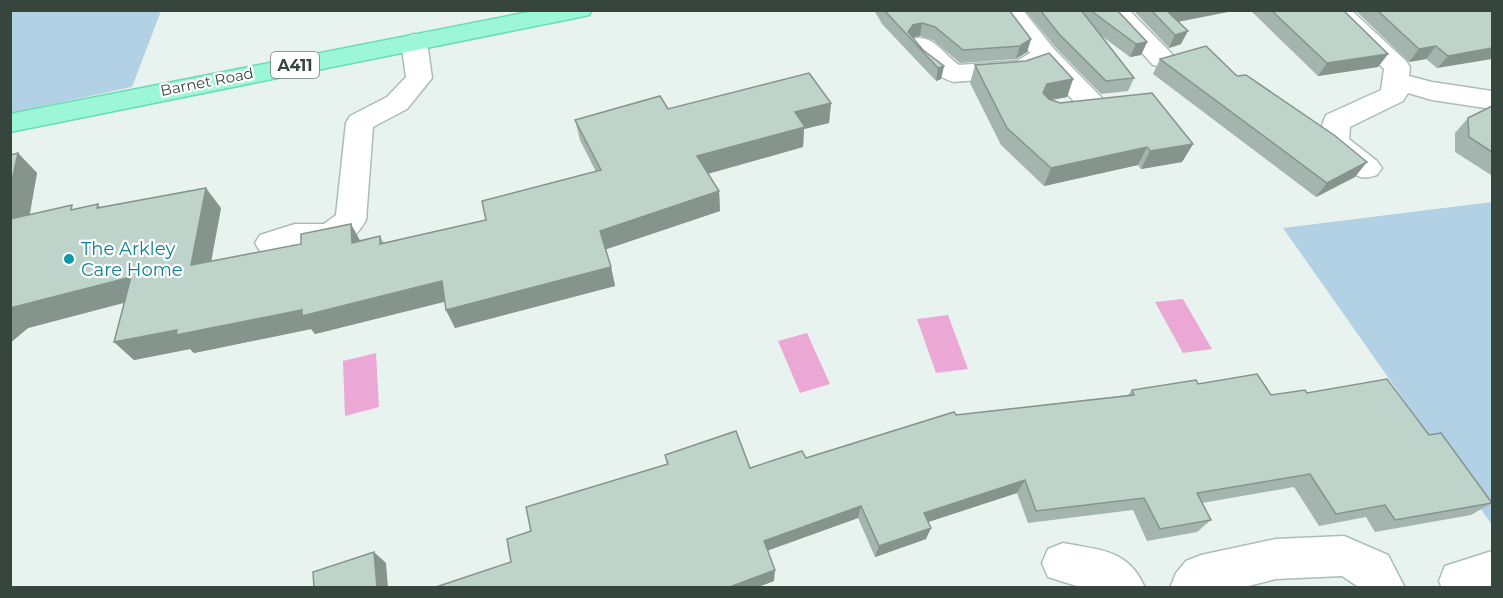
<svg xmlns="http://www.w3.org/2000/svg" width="1503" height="598" viewBox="0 0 1503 598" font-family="Montserrat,sans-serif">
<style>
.green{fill:#b3d1e4}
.water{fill:#eba8d4}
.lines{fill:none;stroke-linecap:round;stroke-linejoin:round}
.minor-casing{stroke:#abbdb6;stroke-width:3}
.major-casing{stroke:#6cdcb4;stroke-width:3}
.minor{fill:#fff;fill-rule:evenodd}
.major{fill:#9cf7d8;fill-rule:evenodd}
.wall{fill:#a3b5ae}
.shaded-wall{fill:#85948d}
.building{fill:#bed3ca;stroke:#85948d;stroke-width:1.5}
.culture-dot{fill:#0f9aa8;stroke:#fff;stroke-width:2}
.labels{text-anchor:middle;stroke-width:4.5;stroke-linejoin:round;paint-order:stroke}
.far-street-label{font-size:15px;fill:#37453f;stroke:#fff}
.shield{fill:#fff;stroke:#737d79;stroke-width:1.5}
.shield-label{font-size:16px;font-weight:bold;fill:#37453f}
.culture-label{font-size:18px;fill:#0d838f;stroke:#fff;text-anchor:start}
</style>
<rect width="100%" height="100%" fill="#e8f3ef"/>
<!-- green -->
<g class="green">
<polygon points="10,11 11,10 161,11 132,87 11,113"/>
<polygon points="1492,202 1492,525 1283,228"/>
</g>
<!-- water -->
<g class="water">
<polygon points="1183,299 1212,349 1183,353 1155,302"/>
<polygon points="948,315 968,369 936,373 917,319"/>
<polygon points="807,333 830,384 800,393 778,341"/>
<polygon points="376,353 379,407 345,416 343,361"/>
</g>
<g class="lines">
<defs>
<g id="minor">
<path d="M998 10H1023L1053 48 1102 98 1106 104 1102 110 1092 113 1082 110 1043 68C1020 84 981 78 954 82 935 77 919 60 908 44L912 39C933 33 943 54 959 65L1017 61 1030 53Z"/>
<polygon points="1103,10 1129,10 1171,53 1175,59 1171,65 1162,67 1153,65"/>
<path d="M1324 10H1351L1406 61 1410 67 1409 76 1432 82 1492 91V109L1432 100 1408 93 1403 101 1350 127 1349 139 1377 161 1382 168 1377 175C1370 177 1365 179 1358 176 1351 172 1324 151 1322 144 1319 135 1322 123 1326 115L1381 90 1384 69Z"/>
<path d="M414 34 423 37 427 42 432 78 407 109 373 127 366 220C348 253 327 245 296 248 282 249 274 256 260 251L255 243 260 235 295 224H324L336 215 346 123 350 116 387 97 406 77 401 42 405 37Z"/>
<polygon points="1344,536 1388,555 1405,588 1360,588 1342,576 1276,579 1241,588 1170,588 1176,573 1186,561 1201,555 1276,539"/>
<path d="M1063 543C1099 550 1129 549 1145 588H1083L1048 577 1042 563 1048 549Z"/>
<polygon points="1492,551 1492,588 1442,588 1439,581 1445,566"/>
</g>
<polygon id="major" points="539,10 592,10 589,15 580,17 10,132 10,114"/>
</defs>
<!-- minor casing -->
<use href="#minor" class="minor-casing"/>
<!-- major casing -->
<use href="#major" class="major-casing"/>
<!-- minor -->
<use href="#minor" class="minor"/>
<!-- major -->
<use href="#major" class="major"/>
</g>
<!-- wall -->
<g class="wall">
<polygon points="874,10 1009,10 1031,39 1027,52 1016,59 960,63 933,40 920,36 912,37 923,50 944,66 941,79 936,81 882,24"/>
<polygon points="1025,10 1117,10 1147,42 1141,55 1130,57 1099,34 1134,78 1128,91 1101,94 1055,47"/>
<polygon points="1133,10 1238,10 1178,22 1181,44 1169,48"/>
<polygon points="1250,10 1343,10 1388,54 1378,67 1318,76"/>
<polygon points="1355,10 1492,10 1437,68 1426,59 1409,62"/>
<polygon points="1160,59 1237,76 1355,177 1316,197 1153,74"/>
<polygon points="975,65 1073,79 1067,97 1050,100 1193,144 1182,162 1141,169 1138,165 1044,186 1001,145 970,83"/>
<polygon points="831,103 829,123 804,129 803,147 708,174 719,191 720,211 606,249 611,267 615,286 455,328 446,310 445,301 315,334 311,329 194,353 190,349 134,360 114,342 124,303 28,328 10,343 10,155 18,153 37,173 30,214 76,209 98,204 100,207 221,208 211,261 360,240 380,236 384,243 486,220 596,172 580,140 575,120 668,109"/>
<polygon points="1492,106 1492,175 1491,175 1455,152 1455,133 1468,118"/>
<polygon points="1198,384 1271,395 1307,393 1429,435 1492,503 1471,515 1375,532 1366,517 1319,526 1294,487 1202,503 1211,520 1197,532 1147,541 1133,510 1028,523 1017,493 928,522 926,539 875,557 858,518 767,551 774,581 755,588 433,588 511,562 531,531 667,465 665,455 750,468 806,458 956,415 1128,395 1132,390"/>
</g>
<!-- shaded-wall -->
<g class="shaded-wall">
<polygon points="1176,10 1238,10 1165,24 1168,12"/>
<polygon points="922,23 920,36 910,38 908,32 913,25"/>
<polygon points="1188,31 1181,44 1169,48 1175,35"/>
<polygon points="1031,39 1027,52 1016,59 1020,46"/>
<polygon points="1147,42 1141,55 1130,57 1136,44"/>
<polygon points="1436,46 1426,59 1409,62 1419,49"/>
<polygon points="1492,48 1492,59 1437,68 1448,56"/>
<polygon points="1388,54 1378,67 1318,76 1327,63"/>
<polygon points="944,66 941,79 936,81 938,68"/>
<polygon points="1073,79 1067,97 1041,102 1043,93 1047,84"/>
<polygon points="831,103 829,123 804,129 803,147 699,176 697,156 795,112"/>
<polygon points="1193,144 1182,162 1141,169 1150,151"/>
<polygon points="1147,147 1138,165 1044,186 1051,168"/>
<polygon points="18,153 37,173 25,239 10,226 10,190"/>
<polygon points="1367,162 1355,177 1316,197 1327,183"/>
<polygon points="206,188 221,208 207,284 191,265"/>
<polygon points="719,191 720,211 604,250 600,231"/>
<polygon points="351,224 362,244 352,243"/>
<polygon points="611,267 615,286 455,328 446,310"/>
<polygon points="131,277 149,296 28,328 10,343 10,308"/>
<polygon points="442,281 452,300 315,334 311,329 194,353 190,349 134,360 114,342"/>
<polygon points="1025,480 1017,493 919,525 924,513"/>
<polygon points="861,506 858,518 763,552 764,541"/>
<polygon points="931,528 926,539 875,557 879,546"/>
<polygon points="374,552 386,563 388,588 377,588"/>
<polygon points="775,570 774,581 755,588 727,588"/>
</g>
<!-- building -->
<g class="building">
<polygon points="1009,10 1031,39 1020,46 963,50 935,27 922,23 913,25 908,32 923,50 944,66 938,68 884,10"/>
<polygon points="1040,10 1081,10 1134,78 1106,81 1059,34"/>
<polygon points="1090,10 1117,10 1147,42 1136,44"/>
<polygon points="1151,10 1176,10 1168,12 1188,31 1175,35"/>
<polygon points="1271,10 1343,10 1388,54 1327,63"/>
<polygon points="1377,10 1492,10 1492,48 1448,56 1436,46 1419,49"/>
<polygon points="1206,46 1237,76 1246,75 1334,135 1367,162 1327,183 1160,59"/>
<polygon points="1049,53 1073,79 1047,84 1043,93 1049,99 1060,103 1152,93 1193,144 1150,151 1147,147 1051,168 1007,128 975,65 1026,61"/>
<polygon points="809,73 831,103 795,112 805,127 697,156 719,191 600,231 611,267 446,310 442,281 302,316 302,310 176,335 177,330 114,342 131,277 10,308 10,219 72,205 71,210 98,204 97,208 206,188 191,265 301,244 301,234 351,224 352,243 380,236 380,244 486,220 482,201 601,170 575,120 660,96 668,109"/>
<polygon points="1492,106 1492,152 1469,137 1468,118"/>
<polygon points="18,153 10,190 10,155"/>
<polygon points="1257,374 1271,395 1305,390 1307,393 1387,379 1429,435 1441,433 1492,503 1395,520 1385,505 1336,514 1310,474 1197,493 1211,520 1160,529 1144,498 1036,511 1025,480 924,513 931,528 879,546 861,506 764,541 775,570 727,588 433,588 511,562 507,539 531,531 526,507 668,464 665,455 736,431 750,468 802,451 806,458 954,412 956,415 1134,395 1132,390 1196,380 1198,384"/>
<polygon points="374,552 377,588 314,588 313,572"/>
</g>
<!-- markers -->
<circle class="culture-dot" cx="69" cy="259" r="6"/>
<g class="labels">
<!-- far-street labels -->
<g class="far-street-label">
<text transform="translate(207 82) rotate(-11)" y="5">Barnet Road</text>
</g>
<!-- shield labels -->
<rect class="shield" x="271" y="52" width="48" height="26" rx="4.5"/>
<g class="shield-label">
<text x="295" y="71">A411</text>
</g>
<!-- culture labels -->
<g class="culture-label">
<text x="81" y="255">The Arkley<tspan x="81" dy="21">Care Home</tspan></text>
</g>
</g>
<!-- border -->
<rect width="1503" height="598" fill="none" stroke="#37453f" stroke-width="24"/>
</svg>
